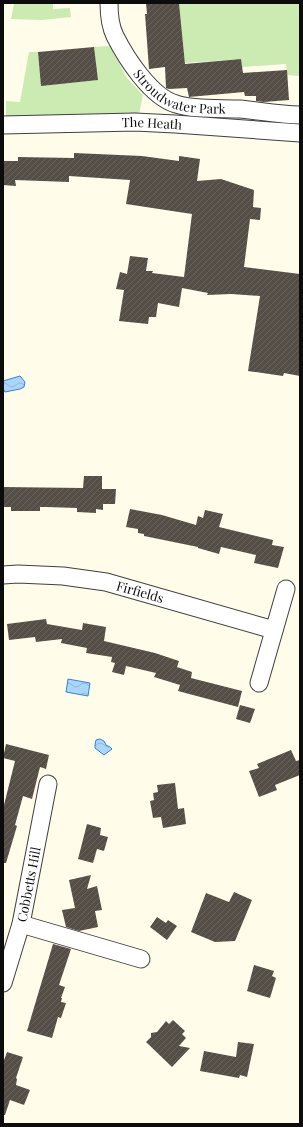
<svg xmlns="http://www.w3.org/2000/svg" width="303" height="1127" viewBox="0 0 303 1127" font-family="'Playfair Display',serif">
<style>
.grass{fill:#cbebb2}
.water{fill:url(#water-waves);stroke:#2e85d5}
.building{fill:url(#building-hatch)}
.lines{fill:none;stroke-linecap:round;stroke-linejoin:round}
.minor-casing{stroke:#3f3f3f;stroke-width:19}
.minor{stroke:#fff;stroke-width:17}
.labels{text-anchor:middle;stroke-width:4;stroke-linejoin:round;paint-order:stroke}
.street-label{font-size:13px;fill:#0c0c0c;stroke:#fff}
</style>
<defs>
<pattern id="water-waves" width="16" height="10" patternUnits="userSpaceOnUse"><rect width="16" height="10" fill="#abd6fa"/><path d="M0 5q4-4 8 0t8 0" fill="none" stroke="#92b6d5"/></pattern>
<pattern id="building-hatch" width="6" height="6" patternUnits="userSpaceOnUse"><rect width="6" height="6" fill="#554e47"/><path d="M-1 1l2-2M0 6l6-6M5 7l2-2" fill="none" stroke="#68635d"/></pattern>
</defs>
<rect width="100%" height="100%" fill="#fffdea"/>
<!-- grass -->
<g class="grass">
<polygon points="6,3 53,3 53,9 70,8 71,17 42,20 11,19 14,4"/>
<polygon points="179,3 300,3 300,76 287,75 286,64 242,67 241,59 185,63"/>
<polygon points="110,46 127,78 143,95 139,114 6,119 6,101 20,102 29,52 38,52 42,85 97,80 94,47"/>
</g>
<!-- water -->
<g class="water">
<polygon points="20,376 25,382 24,387 20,389 5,392 3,388 3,381"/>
<polygon points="68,679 90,683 88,696 66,692"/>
<polygon points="100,739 104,741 106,745 110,747 112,749 104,755 95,748 95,745 96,740"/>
</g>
<!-- building -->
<g class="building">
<polygon points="146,3 179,3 185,64 241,59 243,73 287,70 289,100 264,102 256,101 256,96 245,96 244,92 189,97 187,88 169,89 166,88 165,67 149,69 145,14 147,14"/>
<polygon points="94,47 98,80 41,86 38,52"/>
<polygon points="74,153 142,156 179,161 179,156 200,159 197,181 221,179 254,190 253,207 261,208 260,220 250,219 244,267 300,274 300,376 284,373 283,376 248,371 260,296 231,294 207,295 208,293 182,288 179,307 158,303 156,317 149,317 148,324 119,321 124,290 116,289 120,272 127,274 130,256 148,258 146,271 153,271 152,273 184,277 192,214 126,204 130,180 69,176 69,182 15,180 16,186 3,185 3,161 18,161 18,157 74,158"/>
<polygon points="84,476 102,476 102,489 116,489 115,504 103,504 103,510 96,509 96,513 77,512 77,508 46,507 40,507 40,511 11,511 11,507 3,507 3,487 83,488"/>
<polygon points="130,509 162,515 196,525 198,516 203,518 205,510 223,514 219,527 273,540 272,545 284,547 278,568 254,563 256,555 221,547 219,554 198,548 198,547 144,536 144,534 138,533 138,529 126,527"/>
<polygon points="46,619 47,624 82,630 83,623 106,627 104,641 155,653 179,661 177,667 192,672 191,678 242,691 238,707 178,691 180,685 154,677 156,673 126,666 124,675 112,672 115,663 111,662 112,657 86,653 87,648 61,643 62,639 36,642 35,637 9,640 7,624"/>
<polygon points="240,705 255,709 250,723 236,719"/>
<polygon points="6,744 49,755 46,769 40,767 32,799 23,796 15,825 17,826 6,863 3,863 3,809 15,761 3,758"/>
<polygon points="291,750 296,761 300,760 300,775 275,785 277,790 259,797 249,771 259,768 257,764"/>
<polygon points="175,783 178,809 184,808 186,824 163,828 161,817 153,818 150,801 154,800 153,793 158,792 157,785"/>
<polygon points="87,824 101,828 100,835 108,837 104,851 97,849 93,863 78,859"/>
<polygon points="91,875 87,889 97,886 102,910 95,911 98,927 79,931 66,927 62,910 75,908 69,880"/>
<polygon points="234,892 252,900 235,941 215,942 191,932 206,893 229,902"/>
<polygon points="157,917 166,923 168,920 177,926 167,940 150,927"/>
<polygon points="53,944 71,949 59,985 65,987 61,998 62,998 61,1002 66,1003 61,1018 58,1017 52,1038 27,1031"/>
<polygon points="254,965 274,971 272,976 276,978 270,998 247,991"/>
<polygon points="173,1020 185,1031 182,1034 186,1038 179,1046 190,1048 172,1067 146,1042 151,1037 151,1033 157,1032 166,1021 169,1024"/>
<polygon points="238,1042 254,1044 247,1077 240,1075 239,1078 200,1071 204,1051 236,1057"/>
<polygon points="7,1052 23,1057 16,1078 17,1079 16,1085 30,1090 24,1105 10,1100 5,1115 3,1115 3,1063"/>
</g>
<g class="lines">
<defs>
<g id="minor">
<path id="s1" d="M109 3C109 14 110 26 115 36 126 58 151 97 176 104 194 110 220 108 240 109 260 111 280 115 300 115"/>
<path id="s2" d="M3 125 135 122 175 124 300 133"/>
<path id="s3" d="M3 575 18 574 63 576 106 582 274 630"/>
<polyline points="259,683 286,589"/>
<polyline points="21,924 141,959"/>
<path id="s4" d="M3 983 21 924 48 784"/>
</g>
</defs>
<!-- minor casing -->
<use href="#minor" class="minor-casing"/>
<!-- minor -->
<use href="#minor" class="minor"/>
</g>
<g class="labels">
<!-- street labels -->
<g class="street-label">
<text dy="5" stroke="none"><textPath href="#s1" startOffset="126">Stroudwater Park</textPath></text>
<text dy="5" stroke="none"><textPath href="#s2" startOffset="149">The Heath</textPath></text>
<text dy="5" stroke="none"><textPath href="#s3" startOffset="139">Firfields</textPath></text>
<text dy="5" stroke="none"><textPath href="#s4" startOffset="102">Cobbetts Hill</textPath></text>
</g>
</g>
<!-- border -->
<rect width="303" height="1127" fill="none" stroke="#0c0c0c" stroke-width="8"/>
</svg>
